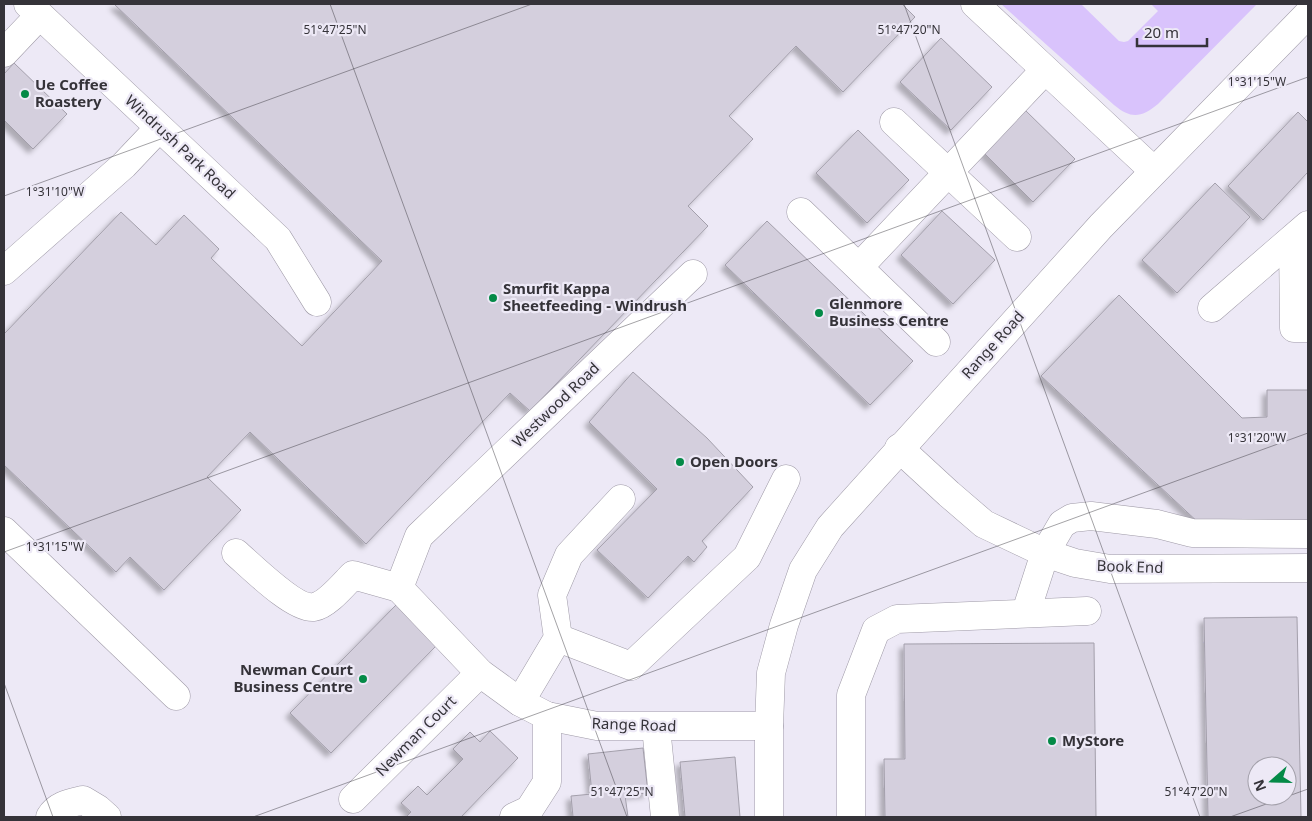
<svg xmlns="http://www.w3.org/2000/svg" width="1312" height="821" viewBox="0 0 1312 821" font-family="'Noto Sans',sans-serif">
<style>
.green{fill:#d9c3fc}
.building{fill:#d4cfdd;stroke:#a39fab;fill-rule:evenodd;filter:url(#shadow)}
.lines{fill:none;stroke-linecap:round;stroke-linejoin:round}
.minor-casing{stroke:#9f9aa7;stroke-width:29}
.minor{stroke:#fff;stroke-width:28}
.ticks{fill:none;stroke:#353339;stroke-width:1;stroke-opacity:0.45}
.poi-dot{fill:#048a47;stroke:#ede9f6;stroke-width:2}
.labels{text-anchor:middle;stroke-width:4.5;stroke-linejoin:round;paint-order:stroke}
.poi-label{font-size:15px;font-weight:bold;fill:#353339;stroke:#ede9f6;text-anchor:start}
.street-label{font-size:15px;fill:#353339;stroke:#ede9f6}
.ticks-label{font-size:12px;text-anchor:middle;fill:#353339;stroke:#ede9f6;stroke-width:4.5;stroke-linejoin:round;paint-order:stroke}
</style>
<defs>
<filter id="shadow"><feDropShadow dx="-4.5" dy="4.5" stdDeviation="2.5" flood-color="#0004"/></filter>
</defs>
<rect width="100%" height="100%" fill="#ede9f6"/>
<!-- green -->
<path class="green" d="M1001 4H1081L1119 41 1124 42 1128 41 1158 11 1151 4H1257L1158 104C1141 118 1131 119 1114 105Z"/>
<!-- building -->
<g class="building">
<polygon points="114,4 902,4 915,17 843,92 796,46 729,116 753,139 688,206 708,226 530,411 510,393 366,544 250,432 207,477 241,510 164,590 130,557 116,572 4,465 4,334 121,212 156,245 184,215 219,249 211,258 302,346 382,261"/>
<polygon points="941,38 992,87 951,130 900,82"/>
<polygon points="14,63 67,114 33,149 4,120 4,74"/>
<polygon points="1024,109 1075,159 1033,202 983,152"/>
<polygon points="1298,112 1308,122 1308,172 1263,220 1228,186"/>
<polygon points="858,130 909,180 867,223 816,173"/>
<polygon points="1215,183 1250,217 1177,293 1142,260"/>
<polygon points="942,211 995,260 953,304 901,255"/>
<polygon points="767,221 913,361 870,405 725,265"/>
<rect x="1307" y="246" width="1" height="48"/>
<polygon points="1119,295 1242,418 1267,417 1267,390 1308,390 1308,527 1201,525 1041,376"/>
<polygon points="633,372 707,438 753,487 702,541 707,547 694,562 688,556 648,598 597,550 657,489 589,422"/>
<polygon points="396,605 436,646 331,753 290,713"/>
<path d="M1297 617 1301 817H1208L1204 618ZM1257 766H1287V796H1257Z"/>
<polygon points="1094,643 1096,817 885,817 884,759 905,759 904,644"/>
<polygon points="490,731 518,758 461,817 406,817 411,812 401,803 418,786 427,795 463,759 453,749 470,732 480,742"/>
<polygon points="643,748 648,793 625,795 628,817 573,817 571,796 592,794 588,754"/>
<polygon points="735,757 740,817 685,817 680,762"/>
</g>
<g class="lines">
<defs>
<g id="minor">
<polyline points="28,4 278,239 317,302"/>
<polyline points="975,4 1154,171"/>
<polyline points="4,53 39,16"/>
<polyline points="894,122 1017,237"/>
<polyline points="801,212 936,342"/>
<polyline points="1293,240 1294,328 1308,328"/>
<polyline points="859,267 1045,70"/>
<polyline points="4,271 124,165 159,128"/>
<polyline points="1212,308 1308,225"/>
<polyline points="899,448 949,494 984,524 1045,553 1075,563 1110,569 1308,568"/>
<polyline points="4,531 176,696"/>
<path d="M236 553C251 566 295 610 314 607 327 605 344 584 353 575L399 588 419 536 693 274"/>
<polyline points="399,588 480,673 520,702 547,716 597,726 769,726"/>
<polyline points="1026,612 1045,553 1062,524 1072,518 1091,516 1157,524 1192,533 1308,534"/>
<polyline points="558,638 631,666 747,557 786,479"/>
<polyline points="520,702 558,638 552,595 569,555 621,499"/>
<polyline points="656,727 665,817"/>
<polyline points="353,799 480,673"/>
<path d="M50 817C57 805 70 803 83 800L98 809 107 817"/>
<polyline points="514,817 529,810 547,782 547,716"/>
<polyline points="769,817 769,726 771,673 784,625 803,570 830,527 1101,226 1308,14"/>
<polyline points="851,817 851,695 876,630 897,619 1087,611"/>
</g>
</defs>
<!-- minor casing -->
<use href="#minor" class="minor-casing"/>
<!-- minor -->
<use href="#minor" class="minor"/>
</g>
<!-- ticks -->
<path class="ticks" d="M330 4 627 817M904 4 1200 817M4 196 532 4M4 552 1308 77M4 683 53 817M253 817 1308 433M1230 817 1308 789"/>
<!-- markers -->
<g class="poi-dot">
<circle cx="25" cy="94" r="5"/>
<circle cx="493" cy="298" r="5"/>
<circle cx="819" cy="313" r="5"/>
<circle cx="680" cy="462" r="5"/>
<circle cx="363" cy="679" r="5"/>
<circle cx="1052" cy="741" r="5"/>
</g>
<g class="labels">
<!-- poi labels -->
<g class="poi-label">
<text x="35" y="90">Ue Coffee<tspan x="35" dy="17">Roastery</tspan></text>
<text x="503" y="294">Smurfit Kappa<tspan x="503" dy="17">Sheetfeeding - Windrush</tspan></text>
<text x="829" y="309">Glenmore<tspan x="829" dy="17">Business Centre</tspan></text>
<text x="690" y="467">Open Doors</text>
<text x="353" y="675" text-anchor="end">Newman Court<tspan x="353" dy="17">Business Centre</tspan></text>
<text x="1062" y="746">MyStore</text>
</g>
<!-- street labels -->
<g class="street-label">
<text transform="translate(180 147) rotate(43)" y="5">Windrush Park Road</text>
<text transform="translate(993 345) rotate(-48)" y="5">Range Road</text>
<text transform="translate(556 405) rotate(-44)" y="5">Westwood Road</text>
<text transform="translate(1130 567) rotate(2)" y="5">Book End</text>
<text transform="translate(634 725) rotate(2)" y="5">Range Road</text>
<text transform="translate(416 736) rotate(-45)" y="5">Newman Court</text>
</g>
</g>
<g class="ticks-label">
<text x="335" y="34">51°47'25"N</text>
<text x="909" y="34">51°47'20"N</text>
<text x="1257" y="86">1°31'15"W</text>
<text x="55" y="196">1°31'10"W</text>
<text x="1257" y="442">1°31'20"W</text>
<text x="55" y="551">1°31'15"W</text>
<text x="622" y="796">51°47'25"N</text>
<text x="1196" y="796">51°47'20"N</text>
</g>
<!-- border -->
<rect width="1312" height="821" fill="none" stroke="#353339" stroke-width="10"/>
<!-- north arrow -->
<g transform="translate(1272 781) rotate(250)"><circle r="24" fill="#ede9f6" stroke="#a3a0aa"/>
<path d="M0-4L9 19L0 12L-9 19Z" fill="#048a47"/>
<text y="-8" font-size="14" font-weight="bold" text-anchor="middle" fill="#353339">N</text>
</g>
<!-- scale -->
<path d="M1137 38v8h70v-8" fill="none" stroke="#353339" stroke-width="2.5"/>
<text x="1144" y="38" font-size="15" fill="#353339" stroke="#ede9f6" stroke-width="4" paint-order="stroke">20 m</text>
</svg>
